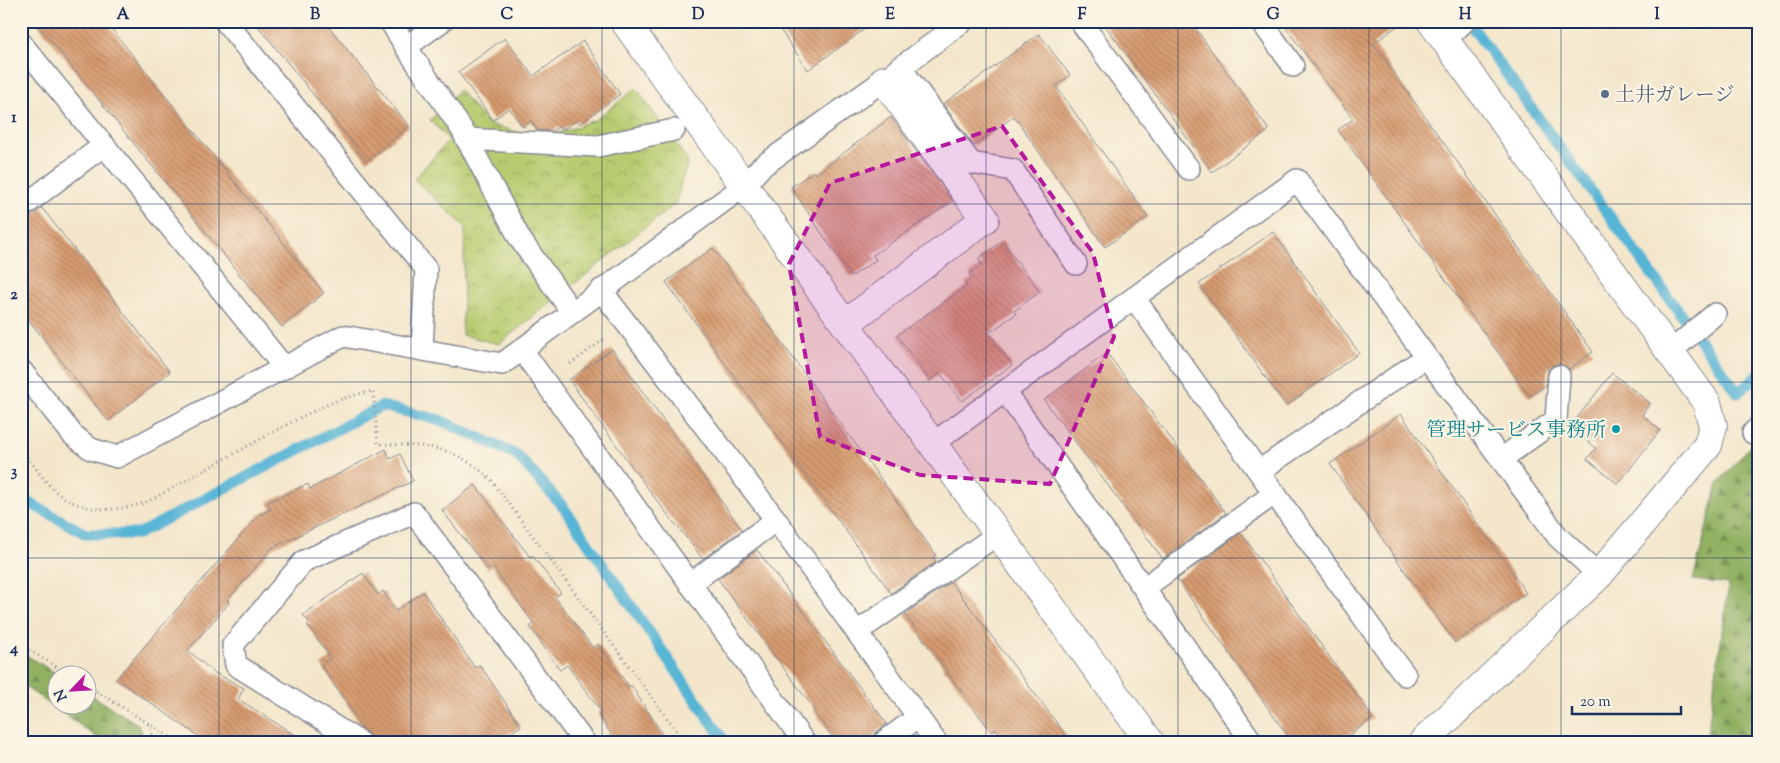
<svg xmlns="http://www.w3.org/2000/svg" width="1780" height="763" viewBox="0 0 1780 763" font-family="'Sorts Mill Goudy','Noto Serif JP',serif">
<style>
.forest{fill:url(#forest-firs);stroke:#567060}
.park{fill:url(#park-crowns);stroke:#697e67}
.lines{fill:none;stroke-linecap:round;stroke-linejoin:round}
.stream{stroke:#57b4d5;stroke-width:11}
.building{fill:url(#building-back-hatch)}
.service-casing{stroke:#878a94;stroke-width:24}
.minor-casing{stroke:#878a94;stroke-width:30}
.tertiary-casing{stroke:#878a94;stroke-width:30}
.path{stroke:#878a94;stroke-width:3;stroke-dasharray:1 4;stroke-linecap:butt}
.service{stroke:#fff;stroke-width:21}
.minor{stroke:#fff;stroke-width:28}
.tertiary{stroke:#fff;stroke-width:28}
.marked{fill:#b5179e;fill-opacity:0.2;stroke:#b5179e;stroke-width:4;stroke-dasharray:10 6;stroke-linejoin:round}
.grid{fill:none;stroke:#1b2f5e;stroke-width:1;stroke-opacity:0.55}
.service-dot{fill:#5c6f8a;stroke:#fcf5e5;stroke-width:2}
.culture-dot{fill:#0f9aa8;stroke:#fcf5e5;stroke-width:2}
.labels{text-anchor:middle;stroke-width:4;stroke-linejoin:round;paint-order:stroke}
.service-label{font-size:20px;fill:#4e5e75;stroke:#fcf5e5;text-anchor:start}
.culture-label{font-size:20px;fill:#0d838f;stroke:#fcf5e5;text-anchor:end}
.neatline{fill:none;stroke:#1b2f5e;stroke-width:2}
.grid-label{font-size:16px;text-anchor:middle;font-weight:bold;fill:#1b2f5e}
</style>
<defs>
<pattern id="forest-firs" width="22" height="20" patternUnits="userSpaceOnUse" patternTransform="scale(1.25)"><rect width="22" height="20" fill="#91b062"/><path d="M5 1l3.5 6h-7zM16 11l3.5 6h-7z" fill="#769054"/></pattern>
<pattern id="park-crowns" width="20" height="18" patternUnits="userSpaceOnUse" patternTransform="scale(1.25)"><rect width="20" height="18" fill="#b7cc70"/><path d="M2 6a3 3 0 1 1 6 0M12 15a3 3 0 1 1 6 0" fill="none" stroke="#94a65f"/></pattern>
<pattern id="building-back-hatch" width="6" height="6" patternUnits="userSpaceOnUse" patternTransform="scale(1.25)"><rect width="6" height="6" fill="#d79b70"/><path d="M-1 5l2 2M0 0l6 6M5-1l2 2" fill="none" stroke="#ae7f5f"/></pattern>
</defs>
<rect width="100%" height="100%" fill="#fcf5e5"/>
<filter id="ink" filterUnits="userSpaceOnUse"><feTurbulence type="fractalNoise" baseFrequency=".02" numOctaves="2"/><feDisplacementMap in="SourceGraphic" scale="10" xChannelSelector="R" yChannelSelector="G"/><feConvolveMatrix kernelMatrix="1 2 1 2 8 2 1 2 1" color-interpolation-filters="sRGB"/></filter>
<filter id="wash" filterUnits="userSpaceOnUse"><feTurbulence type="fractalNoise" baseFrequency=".0096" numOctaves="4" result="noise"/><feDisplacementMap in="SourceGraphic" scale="20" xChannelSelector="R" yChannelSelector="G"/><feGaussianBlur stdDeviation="1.12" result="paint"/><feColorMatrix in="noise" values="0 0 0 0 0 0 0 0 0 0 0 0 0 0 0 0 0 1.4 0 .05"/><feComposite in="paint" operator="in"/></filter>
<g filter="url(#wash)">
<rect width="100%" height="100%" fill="#f3e6cb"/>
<!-- forest -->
<g class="forest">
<polygon points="1759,436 1759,742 1706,742 1729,584 1693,580 1718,483"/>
<polygon points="21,652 59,675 58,706 88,706 88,693 139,725 145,742 104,742 21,684"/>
</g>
<!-- park -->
<polygon class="park" points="636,88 688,161 675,204 499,344 462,335 465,227 414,179 449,140 430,120 459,90 488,124 542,139 595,120"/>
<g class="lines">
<!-- stream -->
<g class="stream">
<polyline points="1468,21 1738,393 1759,374"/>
<polyline points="21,496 24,500 86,534 138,534 382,406 440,420 517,455 564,508 725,742"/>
</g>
</g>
<g id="blocks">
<!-- building -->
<g class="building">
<polygon points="35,21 105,21 324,293 282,327"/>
<polygon points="254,21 324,21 409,126 367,161"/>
<polygon points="774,21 876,21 808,70"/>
<polygon points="1102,21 1190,21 1269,130 1212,172"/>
<polygon points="1281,21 1404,21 1373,44 1593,352 1569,369 1560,364 1553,365 1548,369 1546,385 1530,397 1338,130 1353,119"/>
<polygon points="1039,34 1070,75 1056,86 1148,217 1105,247 1014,116 974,146 943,104"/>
<polygon points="505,38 533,76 583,41 620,94 580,124 577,120 562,130 559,126 552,131 537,130 531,121 523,127 509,108 493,120 458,72"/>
<polygon points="891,117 953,201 873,255 876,260 851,277 791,187 814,171 816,174"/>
<polygon points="42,208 170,372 108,421 21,310 21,220 29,218"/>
<polygon points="1273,232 1359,353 1286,406 1199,284"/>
<polygon points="1002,241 1040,292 1014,311 1016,314 989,333 1012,365 962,401 940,373 930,381 897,335 967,286 965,283 972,278 969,274 982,264 978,259"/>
<polygon points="713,248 936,555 933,557 936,562 891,593 666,282"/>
<polygon points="612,349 742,530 703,559 654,497 569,380"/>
<polygon points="1107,353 1226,513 1163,559 1044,400"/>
<polygon points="1612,373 1650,403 1642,415 1660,430 1618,484 1587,459 1596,448 1570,427"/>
<polygon points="1401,414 1526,593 1455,643 1330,464"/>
<polygon points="386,449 390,459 400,454 413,481 272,548 227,601 229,603 188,650 213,672 244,688 238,699 306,742 207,742 116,679 259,515 271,509 268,502 308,484 310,489"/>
<polygon points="475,485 530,557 532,555 561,593 555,597 593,648 598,644 629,687 631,685 667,742 616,742 598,714 601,711 567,665 560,670 530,627 534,624 492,566 488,570 442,510"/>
<polygon points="1241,533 1373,718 1340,742 1292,742 1177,579"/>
<polygon points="757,550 887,724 876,732 873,737 872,742 836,742 813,710 814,709 718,579"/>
<polygon points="363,573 378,595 383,591 396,611 423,592 475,668 480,665 521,726 497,742 372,742 370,736 364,730 321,665 331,658 307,625 310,623 303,615"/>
<polygon points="951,582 1071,742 1005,742 996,729 992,732 974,709 905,614"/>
</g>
</g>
</g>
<g filter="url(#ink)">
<use href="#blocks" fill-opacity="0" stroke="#878a94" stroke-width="1"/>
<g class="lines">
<defs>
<g id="service">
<polyline points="225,21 426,269 422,349"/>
<polyline points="390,21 406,47 442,21"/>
<polyline points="1080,21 1189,169"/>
<polyline points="1261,21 1293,66"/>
<polyline points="1445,40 1465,21"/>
<polyline points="21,43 275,356 283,368"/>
<polyline points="406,47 461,128 520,239 572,312"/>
<polyline points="900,67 971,163 1013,170 1076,264"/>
<polyline points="466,139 598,146 674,130"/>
<polyline points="21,208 104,145"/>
<polyline points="601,290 776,520 936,742"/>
<polyline points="1134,298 1405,675"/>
<polyline points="522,350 804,742"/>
<polyline points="1670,352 1715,314"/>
<polyline points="21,370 73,435 91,449 117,457 343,336 502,364 744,186 761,167 884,80 963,21"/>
<polyline points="1005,391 1252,742"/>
<polyline points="1753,433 1759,427"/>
<polyline points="932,444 1297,180 1558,537 1599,575"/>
<polyline points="1501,459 1556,420 1559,376"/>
<polyline points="1259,471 1426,357"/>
<polyline points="690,584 776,520"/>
<polyline points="1144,588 1275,493"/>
<polyline points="857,632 998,534"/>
<polyline points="359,742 236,665 233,645 304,561 414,513 584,742"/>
<polyline points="884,742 918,717"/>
</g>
<polyline id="minor" points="845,324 985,219 884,80"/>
<g id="tertiary">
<polyline points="624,21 1150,742"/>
<polyline points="1423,742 1599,575 1708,445 1713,426 1707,403 1431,21"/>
</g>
</defs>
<!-- service casing -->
<use href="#service" class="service-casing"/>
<!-- minor casing -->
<use href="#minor" class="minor-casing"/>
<!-- tertiary casing -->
<use href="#tertiary" class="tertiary-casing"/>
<!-- path -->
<g class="path">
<polyline points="570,364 603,340"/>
<path d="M21 449C33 464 44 482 59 494 85 514 121 512 149 501 185 481 221 461 257 441 294 421 331 398 373 391L378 444C428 446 454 444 492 481L685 742"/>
<polyline points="21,645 71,676"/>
<polyline points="88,686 178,742"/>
<polyline points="148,724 155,742"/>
</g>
<!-- service -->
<use href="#service" class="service"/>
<!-- minor -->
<use href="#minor" class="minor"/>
<!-- tertiary -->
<use href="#tertiary" class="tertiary"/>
</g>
</g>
<!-- marked area -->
<path class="marked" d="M1002 126 1093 253 1114 337 1050 484 920 475 820 437 789 264 830 183Z"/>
<!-- grid -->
<path class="grid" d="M219 21V742M411 21V742M602 21V742M794 21V742M986 21V742M1178 21V742M1369 21V742M1561 21V742M21 204H1759M21 382H1759M21 558H1759"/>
<!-- markers -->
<circle class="service-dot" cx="1605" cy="94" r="5"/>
<circle class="culture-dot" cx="1616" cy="429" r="5"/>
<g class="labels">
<!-- service labels -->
<g class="service-label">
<text x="1615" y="101">土井ガレージ</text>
</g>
<!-- culture labels -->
<g class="culture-label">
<text x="1606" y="436">管理サービス事務所</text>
</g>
</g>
<!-- margin -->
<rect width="1780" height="763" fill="none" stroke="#fcf5e5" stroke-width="55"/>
<!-- north arrow -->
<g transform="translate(72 690) rotate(245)"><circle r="24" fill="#fcf5e5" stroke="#a2a6af"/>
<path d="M0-4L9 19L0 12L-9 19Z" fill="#b5179e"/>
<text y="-8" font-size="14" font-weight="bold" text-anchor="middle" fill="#1b2f5e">N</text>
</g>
<!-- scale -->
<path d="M1572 706v8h109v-8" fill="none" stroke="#1b2f5e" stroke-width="2.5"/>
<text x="1580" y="706" font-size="15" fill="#1b2f5e" stroke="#fcf5e5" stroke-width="4" paint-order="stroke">20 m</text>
<rect x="28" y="28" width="1724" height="708" class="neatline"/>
<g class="grid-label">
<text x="123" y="19">A</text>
<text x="315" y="19">B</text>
<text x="507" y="19">C</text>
<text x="698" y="19">D</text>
<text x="890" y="19">E</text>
<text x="1082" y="19">F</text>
<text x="1273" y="19">G</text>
<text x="1465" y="19">H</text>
<text x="1657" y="19">I</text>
<text x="14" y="122">1</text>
<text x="14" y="299">2</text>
<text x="14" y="476">3</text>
<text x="14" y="653">4</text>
</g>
</svg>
